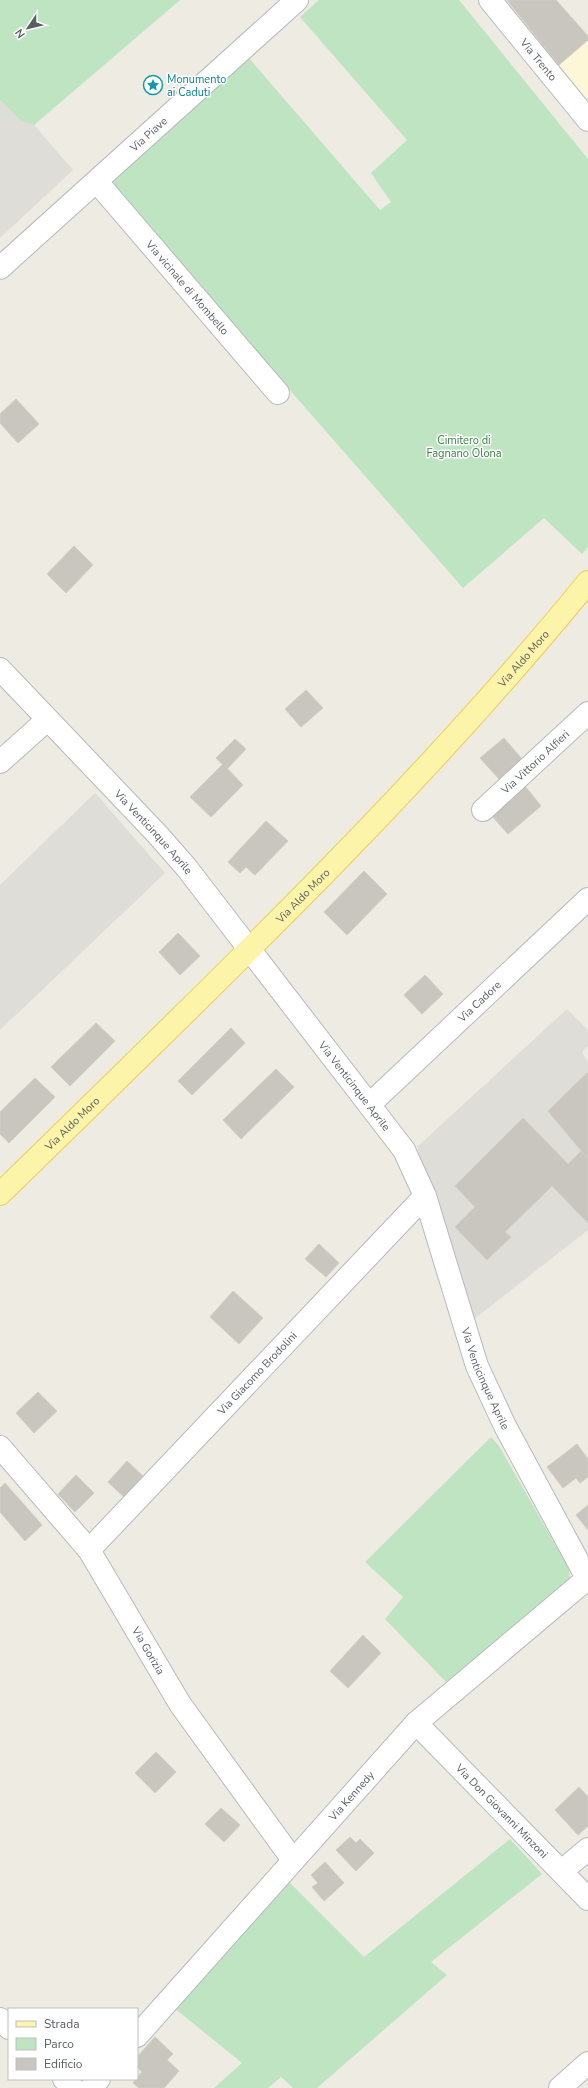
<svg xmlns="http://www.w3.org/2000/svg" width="588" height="2088" viewBox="0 0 588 2088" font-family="'Nunito Sans',sans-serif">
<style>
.commercial{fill:#fdf6d7}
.industrial{fill:#deddd7}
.green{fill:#bfe4c1}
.building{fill:#c8c6bf;stroke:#d1cdc1}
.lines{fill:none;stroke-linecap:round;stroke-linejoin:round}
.minor-casing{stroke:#b7b9be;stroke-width:24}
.major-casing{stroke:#edcd5b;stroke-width:24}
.minor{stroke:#fff;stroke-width:22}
.major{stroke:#fcf4a8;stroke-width:22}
.labels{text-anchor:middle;stroke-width:3;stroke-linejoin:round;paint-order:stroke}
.street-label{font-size:11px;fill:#5a5e62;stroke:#fff}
.culture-label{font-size:11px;fill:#0d838f;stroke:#fff;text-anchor:start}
.park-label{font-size:11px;fill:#388440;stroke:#fff}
</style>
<rect width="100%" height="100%" fill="#edebe2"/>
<!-- commercial -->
<polygon class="commercial" points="588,40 588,100 559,65"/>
<!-- industrial -->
<g class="industrial">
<polygon points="0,100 21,121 34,125 73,170 0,238"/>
<polygon points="95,793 165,873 0,1030 0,885"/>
<polygon points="567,1009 588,1030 588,1046 582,1052 588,1062 588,1230 469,1323 417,1147"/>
</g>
<!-- green -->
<g class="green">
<polygon points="0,0 180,0 34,125 21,121 0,100"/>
<polygon points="319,0 459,0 588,159 588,547 582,554 544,518 463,588 109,183 248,57 380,210 391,202 371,173 407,140 300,17"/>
<polygon points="491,1437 499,1446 569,1569 570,1580 446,1682 385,1619 403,1597 365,1562"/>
<polygon points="510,1839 542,1874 431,1962 447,1975 317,2088 293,2088 281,2077 268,2088 214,2088 242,2063 173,2007 288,1881 364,1957"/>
</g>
<!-- building -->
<g class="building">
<polygon points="507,0 556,0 588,36 588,40 559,65"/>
<polygon points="16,399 39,424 18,443 0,423 0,414"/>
<polygon points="74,546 93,565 66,593 47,574"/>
<polygon points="306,690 323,708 301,727 285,709"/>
<polygon points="504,738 522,759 499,779 480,758"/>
<polygon points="235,739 246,749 227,769 216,758"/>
<polygon points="223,764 243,785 211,817 190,797"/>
<polygon points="525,786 541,806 508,834 491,815"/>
<polygon points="266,821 288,841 255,875 246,867 240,873 228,862"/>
<polygon points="364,871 387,894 347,935 324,912"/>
<polygon points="178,933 200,956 180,975 159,952"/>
<polygon points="425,975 443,994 422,1014 404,995"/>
<polygon points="96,1023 115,1041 70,1086 51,1067"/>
<polygon points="231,1028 245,1043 192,1095 178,1081"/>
<polygon points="276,1069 294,1087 241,1139 223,1120"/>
<polygon points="587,1073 588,1074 588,1159 548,1111"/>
<polygon points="35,1078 55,1097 9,1143 0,1134 0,1112"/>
<polygon points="523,1118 568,1164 581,1151 588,1159 588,1223 552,1186 505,1232 511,1237 487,1260 455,1227 475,1207 455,1186"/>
<polygon points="319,1244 339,1263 326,1277 305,1259"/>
<polygon points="233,1291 263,1318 239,1344 210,1317"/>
<polygon points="38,1392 57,1411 34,1433 16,1413"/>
<polygon points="577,1444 588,1459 588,1477 580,1483 576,1478 563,1488 547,1467"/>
<polygon points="127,1461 145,1478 126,1499 108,1482"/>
<polygon points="76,1475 94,1493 75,1512 58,1494"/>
<polygon points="5,1483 42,1525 25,1541 0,1512 0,1488"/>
<polygon points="588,1505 588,1530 576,1515"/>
<polygon points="363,1635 381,1653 348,1688 330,1671"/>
<polygon points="156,1752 176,1772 155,1793 135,1773"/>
<polygon points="579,1787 588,1797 588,1826 578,1835 555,1810"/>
<polygon points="221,1808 240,1825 224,1842 205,1824"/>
<polygon points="350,1837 356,1843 360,1839 374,1853 356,1871 336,1850"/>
<polygon points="325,1862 344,1883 324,1901 312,1887 318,1883 311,1875"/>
<polygon points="155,2037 173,2054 167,2060 179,2071 164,2088 139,2088 133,2083 142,2072 137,2067 137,2057"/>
</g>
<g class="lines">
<defs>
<g id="minor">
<path id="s1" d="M490 0 588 120"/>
<path id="s2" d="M97 182 278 393"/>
<path id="s3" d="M0 268 297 0"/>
<path id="s4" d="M0 669 158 835 186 867 404 1150 425 1196 477 1366 505 1426 587 1578"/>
<polyline points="0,762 47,720"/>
<path id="s5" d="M483 810 588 713"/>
<path id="s6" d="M370 1104 588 899"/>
<path id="s7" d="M0 1447 89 1550 180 1704 293 1860"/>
<path id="s8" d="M89 1550 425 1196"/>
<path id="s9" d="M416 1723 588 1899"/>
<polyline points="562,1871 588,1849"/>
<polyline points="0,2019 9,2028"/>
<path id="s10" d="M137 2036 416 1723 588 1578"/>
<polyline points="64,2079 73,2088"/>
<polyline points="91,2088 99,2079"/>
<polyline points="560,2088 588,2063"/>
</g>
<g id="major">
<path id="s11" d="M0 1194C202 996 409 801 588 582"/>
</g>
</defs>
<!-- minor casing -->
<use href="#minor" class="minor-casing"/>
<!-- major casing -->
<use href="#major" class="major-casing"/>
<!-- minor -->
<use href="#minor" class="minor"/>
<!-- major -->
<use href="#major" class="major"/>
</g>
<!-- icons -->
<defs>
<symbol id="sight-ring" viewBox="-11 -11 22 22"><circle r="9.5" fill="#fff" stroke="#0f9aa8" stroke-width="1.5"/><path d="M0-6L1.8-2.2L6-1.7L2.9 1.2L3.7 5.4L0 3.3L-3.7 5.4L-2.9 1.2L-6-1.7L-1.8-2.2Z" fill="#0f9aa8"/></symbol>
</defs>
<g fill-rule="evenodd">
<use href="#sight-ring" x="142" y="74" width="22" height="22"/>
</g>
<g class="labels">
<!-- street labels -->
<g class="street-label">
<text dy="4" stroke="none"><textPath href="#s1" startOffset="77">Via Trento</textPath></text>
<text dy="4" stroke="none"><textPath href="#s3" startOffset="200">Via Piave</textPath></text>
<text dy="4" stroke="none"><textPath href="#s2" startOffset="139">Via vicinale di Mombello</textPath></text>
<text dy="4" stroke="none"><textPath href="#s11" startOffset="749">Via Aldo Moro</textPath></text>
<text dy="4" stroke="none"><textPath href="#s5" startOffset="71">Via Vittorio Alfieri</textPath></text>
<text dy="4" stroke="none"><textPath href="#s4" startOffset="224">Via Venticinque Aprile</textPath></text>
<text dy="4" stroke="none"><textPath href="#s11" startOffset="425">Via Aldo Moro</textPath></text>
<text dy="4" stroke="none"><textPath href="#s6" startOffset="150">Via Cadore</textPath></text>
<text dy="4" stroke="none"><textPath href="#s4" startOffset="548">Via Venticinque Aprile</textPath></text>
<text dy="4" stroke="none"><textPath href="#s11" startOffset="101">Via Aldo Moro</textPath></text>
<text dy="4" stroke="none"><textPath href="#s8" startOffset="244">Via Giacomo Brodolini</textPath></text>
<text dy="4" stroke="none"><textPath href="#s4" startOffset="872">Via Venticinque Aprile</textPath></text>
<text dy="4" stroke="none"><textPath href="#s7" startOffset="253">Via Gorizia</textPath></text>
<text dy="4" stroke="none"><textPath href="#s10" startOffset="322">Via Kennedy</textPath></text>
<text dy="4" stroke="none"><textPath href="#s9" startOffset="123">Via Don Giovanni Minzoni</textPath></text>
</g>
<!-- culture labels -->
<g class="culture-label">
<text x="167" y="83">Monumento<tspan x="167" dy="13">ai Caduti</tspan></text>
</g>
<!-- park labels -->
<g class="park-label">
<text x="464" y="444">Cimitero di<tspan x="464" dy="13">Fagnano Olona</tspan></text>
</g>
</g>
<!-- legend -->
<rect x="8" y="2008" width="130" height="72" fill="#ffffff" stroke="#bdbfc0"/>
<rect x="16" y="2021" width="20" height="6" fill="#fcf4a8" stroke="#bdbfc0"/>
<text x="44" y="2028" font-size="12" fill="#5a5e62">Strada</text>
<rect x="16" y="2038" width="20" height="12" fill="#bfe4c1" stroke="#bdbfc0"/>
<text x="44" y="2048" font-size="12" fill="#5a5e62">Parco</text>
<rect x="16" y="2058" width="20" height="12" fill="#c8c6bf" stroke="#bdbfc0"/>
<text x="44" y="2068" font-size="12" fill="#5a5e62">Edificio</text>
<!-- north arrow -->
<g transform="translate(28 28) rotate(235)" stroke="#ffffff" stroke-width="3" paint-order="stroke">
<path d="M0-3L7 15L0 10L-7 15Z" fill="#5a5e62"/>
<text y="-6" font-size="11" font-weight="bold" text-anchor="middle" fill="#5a5e62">N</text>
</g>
</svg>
